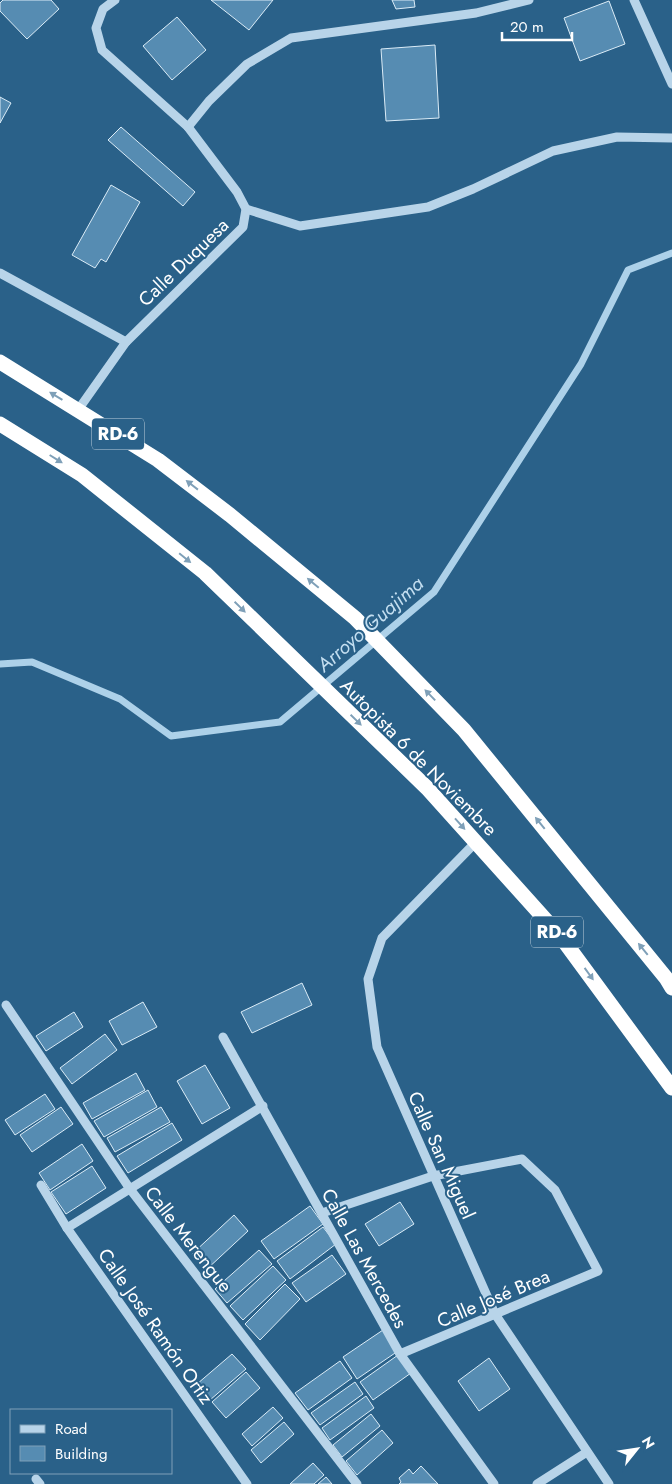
<svg xmlns="http://www.w3.org/2000/svg" width="672" height="1484" viewBox="0 0 672 1484" font-family="Jost,sans-serif">
<style>
.lines{fill:none;stroke-linecap:round;stroke-linejoin:round}
.stream{stroke:#add1e9;stroke-width:7}
.building{fill:#568cb2;stroke:#dbecf7}
.minor{stroke:#b8d4e9;stroke-width:9}
.highway{stroke:#fff;stroke-width:15}
.oneway{fill:#7fa0b8}
.labels{text-anchor:middle;stroke-width:4;stroke-linejoin:round;paint-order:stroke}
.shield{fill:#2a6189;stroke:#bfd0dc;stroke-width:1}
.shield-label{font-size:18px;font-weight:bold;fill:#fff}
.street-label{font-size:19px;fill:#fff;stroke:#2a6189}
.water-label{font-size:20px;font-style:italic;fill:#c3def0;stroke:#2a6189}
</style>
<rect width="100%" height="100%" fill="#2a6189"/>
<g class="lines">
<!-- stream -->
<polyline class="stream" points="0,664 32,662 120,699 171,736 280,722 434,592 581,364 628,270 672,253"/>
</g>
<!-- building -->
<g class="building">
<polygon points="3,0 51,0 59,9 27,39 0,11 0,3"/>
<polygon points="211,0 273,0 249,30"/>
<polygon points="392,0 414,0 415,7 396,9"/>
<polygon points="609,1 625,44 580,61 564,18"/>
<polygon points="177,17 206,50 172,80 143,46"/>
<polygon points="435,45 439,118 386,121 381,49"/>
<polygon points="0,97 11,103 0,123"/>
<polygon points="121,127 195,192 183,206 108,140"/>
<polygon points="111,185 140,202 106,262 101,259 95,268 72,255"/>
<polygon points="302,983 312,1005 252,1033 241,1012"/>
<polygon points="143,1002 157,1027 122,1045 109,1021"/>
<polygon points="74,1012 83,1027 46,1051 36,1036"/>
<polygon points="105,1034 117,1050 72,1084 60,1068"/>
<polygon points="205,1065 230,1108 202,1124 177,1081"/>
<polygon points="136,1073 145,1090 92,1119 83,1103"/>
<polygon points="148,1090 157,1107 104,1137 94,1121"/>
<polygon points="45,1094 55,1109 15,1135 5,1120"/>
<polygon points="61,1107 73,1124 32,1152 20,1135"/>
<polygon points="161,1107 170,1122 115,1152 107,1138"/>
<polygon points="172,1123 182,1140 128,1173 117,1156"/>
<polygon points="82,1144 93,1161 50,1190 39,1173"/>
<polygon points="92,1166 106,1188 66,1214 51,1192"/>
<polygon points="400,1202 414,1224 379,1246 365,1224"/>
<polygon points="310,1206 323,1224 274,1259 261,1241"/>
<polygon points="234,1215 248,1231 206,1270 192,1254"/>
<polygon points="323,1227 336,1244 290,1279 277,1261"/>
<polygon points="259,1250 272,1264 227,1303 215,1289"/>
<polygon points="332,1255 346,1274 306,1302 292,1283"/>
<polygon points="273,1266 286,1280 243,1320 230,1306"/>
<polygon points="285,1284 300,1299 260,1340 245,1324"/>
<polygon points="383,1330 398,1351 357,1379 343,1357"/>
<polygon points="232,1354 246,1369 210,1400 197,1384"/>
<polygon points="398,1355 411,1373 373,1400 360,1382"/>
<polygon points="489,1358 510,1389 479,1411 458,1381"/>
<polygon points="340,1361 352,1378 308,1410 295,1393"/>
<polygon points="246,1372 260,1388 226,1418 212,1402"/>
<polygon points="355,1382 363,1394 320,1425 311,1413"/>
<polygon points="366,1396 374,1408 330,1440 322,1428"/>
<polygon points="273,1407 283,1418 252,1446 242,1434"/>
<polygon points="371,1414 380,1426 342,1457 333,1445"/>
<polygon points="284,1422 294,1434 261,1463 251,1450"/>
<polygon points="382,1430 393,1443 357,1475 346,1461"/>
<polygon points="313,1463 324,1475 314,1484 290,1484"/>
<polygon points="421,1466 438,1484 399,1484 401,1482 399,1478 409,1469 413,1474"/>
<polygon points="326,1477 332,1484 318,1484"/>
</g>
<g class="lines">
<!-- minor -->
<g class="minor">
<polyline points="634,0 672,84"/>
<polyline points="188,127 209,101 247,64 291,38 476,13 529,0"/>
<polyline points="246,209 300,226 428,207 473,189 553,151 617,137 672,138"/>
<polyline points="0,273 126,342"/>
<polyline points="78,410 126,342 243,227 246,209 237,192 188,127 102,50 96,28 103,9 115,0"/>
<polyline points="476,842 382,938 368,979 377,1047 495,1314 609,1484"/>
<polyline points="6,1005 130,1189 357,1484"/>
<polyline points="223,1037 400,1354 494,1484"/>
<polyline points="41,1185 67,1228 247,1484"/>
<polyline points="322,1213 433,1176 522,1159 555,1190 598,1271 400,1354"/>
<polyline points="67,1228 263,1106"/>
<polyline points="36,1479 40,1484"/>
<polyline points="537,1484 587,1452"/>
</g>
<!-- highway -->
<g class="highway">
<polyline points="0,362 158,460 230,515 355,618 464,730 666,978 672,988"/>
<polyline points="0,424 82,475 205,573 427,788 561,937 672,1088"/>
</g>
</g>
<!-- one-way arrows -->
<defs><path id="oneway-solid" d="M-6-.8H1V-3.2L6.5 0L1 3.2V.8H-6Z" transform="scale(1.25)"/></defs>
<g class="oneway">
<use href="#oneway-solid" transform="translate(56 396) rotate(-149)"/>
<use href="#oneway-solid" transform="translate(56 459) rotate(32)"/>
<use href="#oneway-solid" transform="translate(192 485) rotate(-142)"/>
<use href="#oneway-solid" transform="translate(185 558) rotate(39)"/>
<use href="#oneway-solid" transform="translate(313 583) rotate(-140)"/>
<use href="#oneway-solid" transform="translate(240 607) rotate(44)"/>
<use href="#oneway-solid" transform="translate(430 695) rotate(-134)"/>
<use href="#oneway-solid" transform="translate(356 720) rotate(44)"/>
<use href="#oneway-solid" transform="translate(540 823) rotate(-129)"/>
<use href="#oneway-solid" transform="translate(460 824) rotate(48)"/>
<use href="#oneway-solid" transform="translate(643 949) rotate(-129)"/>
<use href="#oneway-solid" transform="translate(589 974) rotate(54)"/>
</g>
<g class="labels">
<!-- shield labels -->
<g class="shield">
<rect x="92" y="418.5" width="52" height="31" rx="4"/>
<rect x="531" y="916.5" width="52" height="31" rx="4"/>
</g>
<g class="shield-label">
<text x="118" y="440">RD-6</text>
<text x="557" y="938">RD-6</text>
</g>
<!-- street labels -->
<g class="street-label">
<text transform="translate(183 262) rotate(-44)" y="7">Calle Duquesa</text>
<text transform="translate(419 757) rotate(45)" y="7">Autopista 6 de Noviembre</text>
<text transform="translate(442 1155) rotate(66)" y="7">Calle San Miguel</text>
<text transform="translate(189 1239) rotate(52)" y="7">Calle Merengue</text>
<text transform="translate(365 1258) rotate(61)" y="7">Calle Las Mercedes</text>
<text transform="translate(493 1298) rotate(-23)" y="7">Calle José Brea</text>
<text transform="translate(156 1326) rotate(55)" y="7">Calle José Ramón Ortiz</text>
</g>
<!-- water labels -->
<g class="water-label">
<text transform="translate(370 624) rotate(-41)" y="7">Arroyo Guajima</text>
</g>
</g>
<!-- legend -->
<rect x="10" y="1409" width="162" height="65" fill="#2a6189" stroke="#7fa0b8"/>
<rect x="20" y="1425" width="25" height="8" fill="#b8d4e9" stroke="#7fa0b8"/>
<text x="55" y="1434" font-size="15" fill="#ffffff">Road</text>
<rect x="20" y="1446" width="25" height="15" fill="#568cb2" stroke="#7fa0b8"/>
<text x="55" y="1459" font-size="15" fill="#ffffff">Building</text>
<!-- north arrow -->
<g transform="translate(637 1449) rotate(60)" stroke="#2a6189" stroke-width="4" paint-order="stroke">
<path d="M0-4L9 19L0 12L-9 19Z" fill="#ffffff"/>
<text y="-8" font-size="14" font-weight="bold" text-anchor="middle" fill="#ffffff">N</text>
</g>
<!-- scale -->
<path d="M502 32v8h70v-8" fill="none" stroke="#ffffff" stroke-width="2.5"/>
<text x="510" y="32" font-size="15" fill="#ffffff" stroke="#2a6189" stroke-width="4" paint-order="stroke">20 m</text>
</svg>
